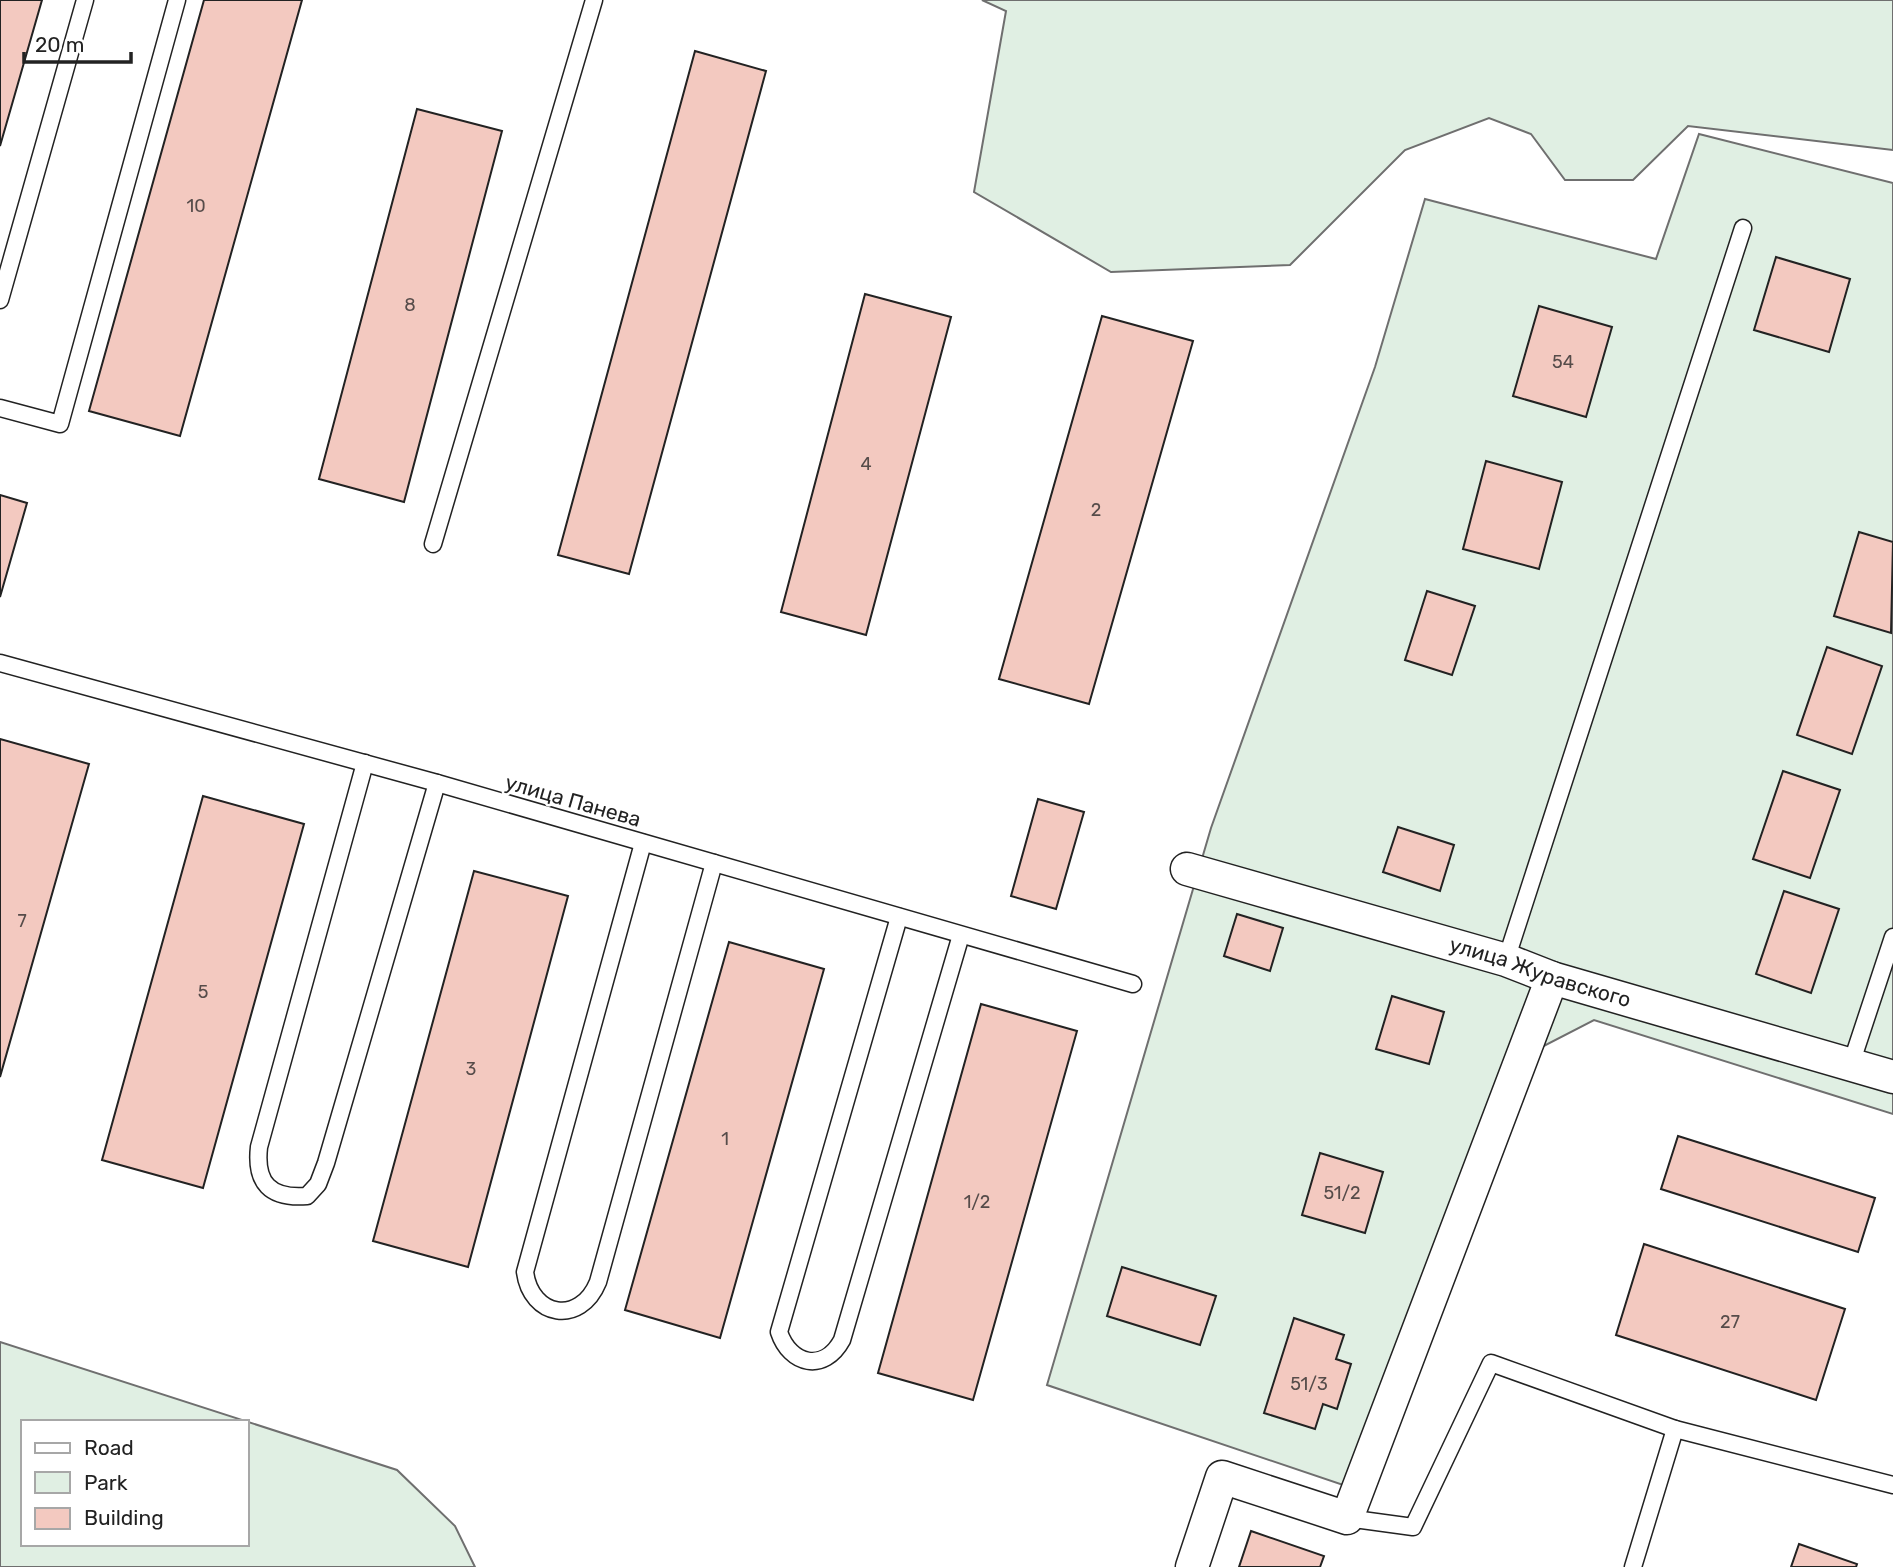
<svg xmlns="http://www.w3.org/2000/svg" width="1893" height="1567" viewBox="0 0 1893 1567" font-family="Rubik,sans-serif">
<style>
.green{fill:#e0efe3;stroke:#6f6f6f;stroke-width:2;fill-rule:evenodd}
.building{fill:#f3c9c0;stroke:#222;stroke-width:2}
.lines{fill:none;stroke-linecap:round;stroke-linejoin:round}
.service-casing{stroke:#222;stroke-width:19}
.minor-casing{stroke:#222;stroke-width:35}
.service{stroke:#fff;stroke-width:16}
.minor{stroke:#fff;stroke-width:32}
.labels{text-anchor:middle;stroke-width:5;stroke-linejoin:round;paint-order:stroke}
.number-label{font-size:18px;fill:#564c4a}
.street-label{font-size:21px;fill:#222;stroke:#fff}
</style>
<rect width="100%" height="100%" fill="#fff"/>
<!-- green -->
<g class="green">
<polygon points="982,0 1893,0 1893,150 1688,126 1633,180 1565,180 1531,134 1489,118 1405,150 1290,265 1111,272 974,192 1006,11"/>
<polygon points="1699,134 1893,183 1893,1114 1594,1020 1532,1052 1358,1490 1047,1385 1211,828 1375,367 1425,199 1656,259"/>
<path d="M0 1342 397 1470 455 1526 475 1567H0ZM23 1422H247V1544H23Z"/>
</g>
<!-- building -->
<g class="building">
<polygon points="0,0 42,0 0,146"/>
<polygon points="204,0 302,0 180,436 89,411"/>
<polygon points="695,51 766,71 629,574 558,555"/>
<polygon points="417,109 502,131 404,502 319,479"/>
<polygon points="1776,257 1850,279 1829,352 1754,330"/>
<polygon points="865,294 951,317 866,635 781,612"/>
<polygon points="1539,306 1612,327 1586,417 1513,396"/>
<polygon points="1102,316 1193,341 1089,704 999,679"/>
<polygon points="1486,461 1562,482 1539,569 1463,549"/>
<polygon points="0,495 27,503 0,597"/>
<polygon points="1859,532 1893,542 1891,633 1834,616"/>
<polygon points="1427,591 1475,606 1452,675 1405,660"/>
<polygon points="1827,647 1882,666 1852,754 1797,735"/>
<polygon points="0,739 89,764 0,1077"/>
<polygon points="1783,771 1840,790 1810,878 1753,859"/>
<polygon points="203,796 304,824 203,1188 102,1160"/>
<polygon points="1038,799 1084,812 1056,909 1011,896"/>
<polygon points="1398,827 1454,845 1440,891 1383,872"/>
<polygon points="474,871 568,896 468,1267 373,1241"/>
<polygon points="1784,891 1839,909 1811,993 1756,974"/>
<polygon points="1237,914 1283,928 1270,971 1224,956"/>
<polygon points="729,942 824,969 720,1338 625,1310"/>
<polygon points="1392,996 1444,1012 1429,1064 1376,1049"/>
<polygon points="981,1004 1077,1031 973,1400 878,1373"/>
<polygon points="1678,1136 1875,1198 1858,1252 1661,1189"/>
<polygon points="1320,1153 1383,1172 1365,1233 1302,1215"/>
<polygon points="1644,1244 1845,1309 1816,1400 1616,1335"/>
<polygon points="1122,1267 1216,1296 1200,1345 1107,1316"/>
<polygon points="1294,1318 1344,1335 1336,1359 1351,1364 1337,1409 1323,1404 1315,1429 1264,1413"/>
<polygon points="1251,1531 1324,1556 1320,1567 1239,1567"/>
<polygon points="1799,1544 1857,1564 1856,1567 1791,1567"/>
</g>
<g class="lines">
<defs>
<g id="service">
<polyline points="0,300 85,0"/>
<polyline points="0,408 60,424 177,0"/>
<polyline points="433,544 594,0"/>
<polyline points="0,663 437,783 1133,984"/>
<path d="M365 763 259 1147C255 1183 270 1199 307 1196L318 1184 326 1163 437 783"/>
<path d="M643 843 525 1272C531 1317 580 1326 598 1282L714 863"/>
<path d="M899 917 779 1332C790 1365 824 1373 842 1340L961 935"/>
<polyline points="1506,960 1743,228"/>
<polyline points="1851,1064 1893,937"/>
<polyline points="1675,1429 1893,1485"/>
<polyline points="1347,1518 1413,1527 1491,1363 1675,1429 1633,1567"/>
</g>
<g id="minor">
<path id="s1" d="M1187 869 1506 960 1552 978 1893 1077"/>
<polyline points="1192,1567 1222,1477 1347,1518 1552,978"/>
</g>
</defs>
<!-- service casing -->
<use href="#service" class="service-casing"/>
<!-- minor casing -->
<use href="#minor" class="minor-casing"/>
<!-- service -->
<use href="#service" class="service"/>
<!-- minor -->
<use href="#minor" class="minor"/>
</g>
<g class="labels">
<!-- number labels -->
<g class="number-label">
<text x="196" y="212">10</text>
<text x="410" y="311">8</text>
<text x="1563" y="368">54</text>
<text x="866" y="470">4</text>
<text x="1096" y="516">2</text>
<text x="22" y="927">7</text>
<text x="203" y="998">5</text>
<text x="471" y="1075">3</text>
<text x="725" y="1145">1</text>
<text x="1342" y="1199">51/2</text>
<text x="977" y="1208">1/2</text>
<text x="1730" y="1328">27</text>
<text x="1309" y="1390">51/3</text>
</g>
<!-- street labels -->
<g class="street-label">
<text transform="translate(573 801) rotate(16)" y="7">улица Панева</text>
<text dy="7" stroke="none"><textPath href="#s1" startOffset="368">улица Журавского</textPath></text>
</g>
</g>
<!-- legend -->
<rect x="21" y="1420" width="228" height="126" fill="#ffffff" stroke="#a7a7a7" stroke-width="2"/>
<rect x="35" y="1443" width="35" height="10" fill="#ffffff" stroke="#a7a7a7" stroke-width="2"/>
<text x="84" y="1455" font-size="21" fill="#222222">Road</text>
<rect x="35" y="1472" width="35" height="21" fill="#e0efe3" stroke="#a7a7a7" stroke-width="2"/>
<text x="84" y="1490" font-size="21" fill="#222222">Park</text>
<rect x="35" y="1508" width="35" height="21" fill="#f3c9c0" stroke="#a7a7a7" stroke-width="2"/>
<text x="84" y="1525" font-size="21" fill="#222222">Building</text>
<!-- scale -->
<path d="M24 52v10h107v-10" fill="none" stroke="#222222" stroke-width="3.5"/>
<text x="35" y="52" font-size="21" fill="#222222" stroke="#ffffff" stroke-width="5" paint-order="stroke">20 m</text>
</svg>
